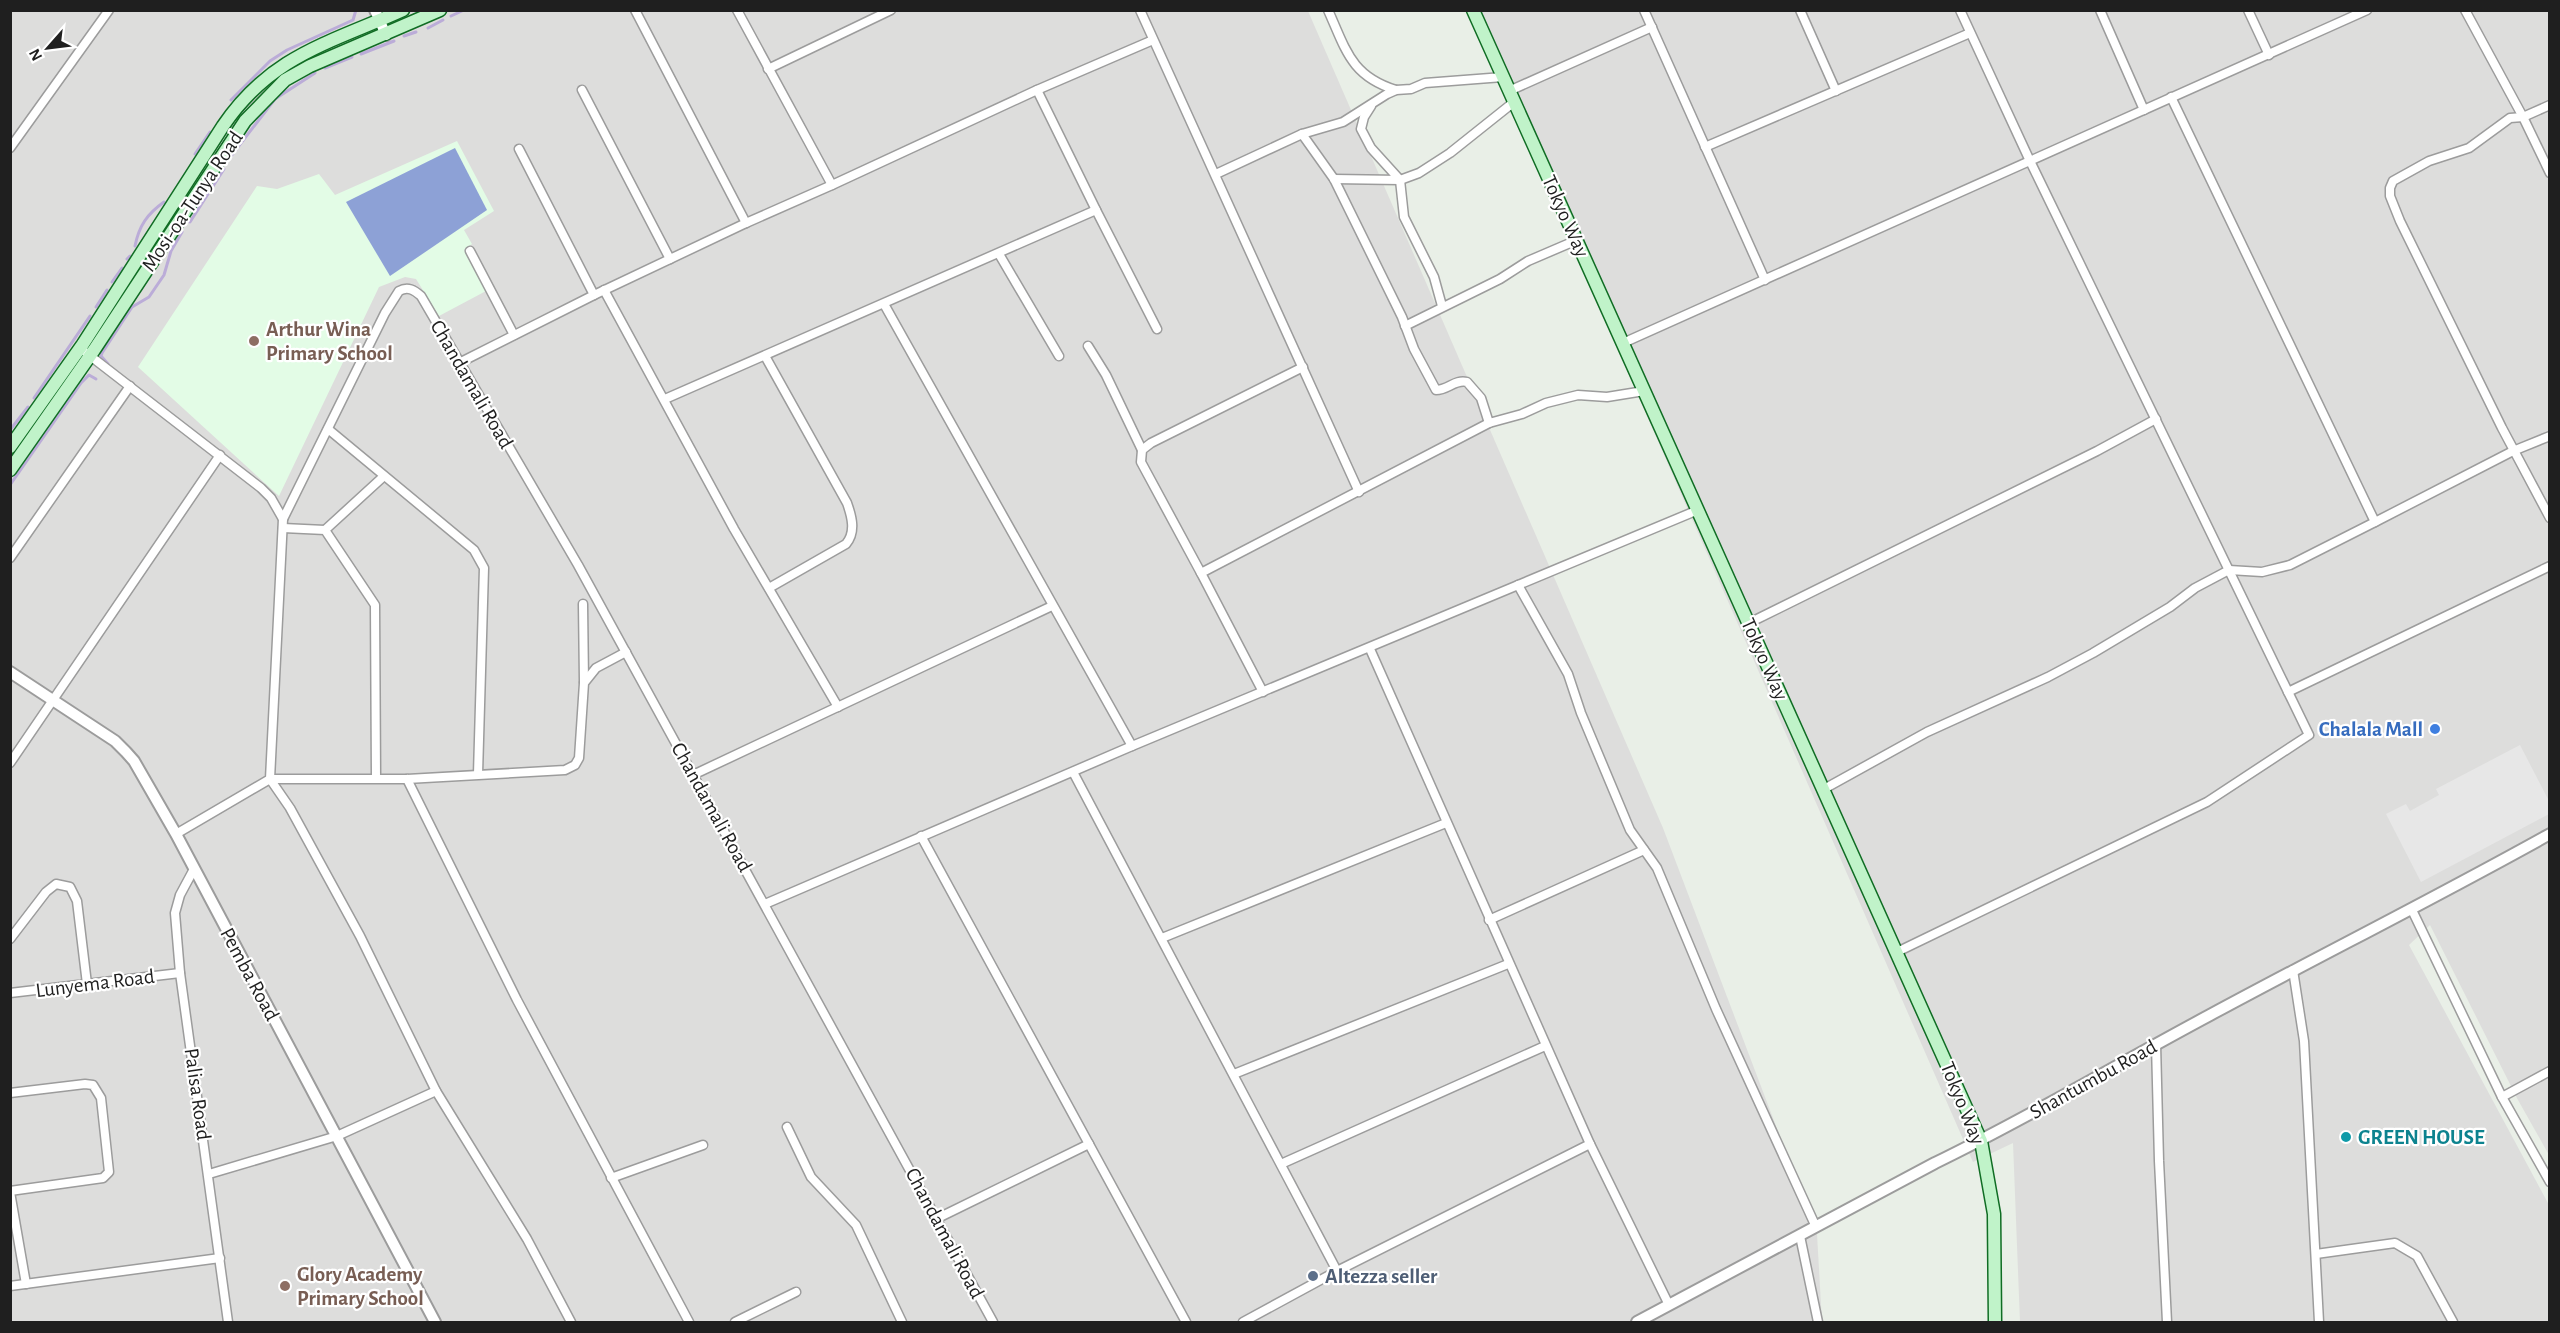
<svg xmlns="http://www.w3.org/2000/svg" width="2560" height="1333" viewBox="0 0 2560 1333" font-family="'Alegreya Sans',sans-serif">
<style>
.residential{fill:#dddddc}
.education{fill:#e3fce6}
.pitch{fill:#8da1d6}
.parking{fill:#e7e7e7}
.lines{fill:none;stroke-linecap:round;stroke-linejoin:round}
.stream{stroke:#bbacd8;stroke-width:3}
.minor-casing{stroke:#9c9c9c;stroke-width:11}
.tertiary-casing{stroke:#9c9c9c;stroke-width:14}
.secondary-casing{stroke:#106d24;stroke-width:15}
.minor{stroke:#fff;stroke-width:8}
.tertiary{stroke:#fff;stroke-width:10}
.secondary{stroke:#c0f3c9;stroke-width:12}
.education-dot{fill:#8d6e63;stroke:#fff;stroke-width:2}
.shop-dot{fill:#3f7fe0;stroke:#fff;stroke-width:2}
.culture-dot{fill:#0f9aa8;stroke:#fff;stroke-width:2}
.service-dot{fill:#5c6f8a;stroke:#fff;stroke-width:2}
.labels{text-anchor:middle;stroke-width:4.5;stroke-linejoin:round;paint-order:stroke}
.street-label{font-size:21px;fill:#1f1f1f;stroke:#fff}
.education-label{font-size:21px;font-weight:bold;fill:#785e54;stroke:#fff;text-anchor:start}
.shop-label{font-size:21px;font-weight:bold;fill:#366cbe;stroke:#fff;text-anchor:end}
.culture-label{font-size:21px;font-weight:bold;fill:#0d838f;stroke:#fff;text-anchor:start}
.service-label{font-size:21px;font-weight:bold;fill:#4e5e75;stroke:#fff;text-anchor:start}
</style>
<rect width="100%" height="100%" fill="#e9efe7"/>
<!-- residential -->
<g class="residential">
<polygon points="10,11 1308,11 1663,828 1817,1234 1822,1322 11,1322"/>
<polygon points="1470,11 2549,11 2549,1155 2518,1100 2430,925 2409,945 2549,1205 2549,1322 2020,1322 2013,1143 1973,1162"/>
</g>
<!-- education -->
<polygon class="education" points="457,141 494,211 464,230 472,244 464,250 486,291 439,316 416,279 405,277 379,287 279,496 138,367 257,186 277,189 319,174 335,195"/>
<!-- pitch -->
<polygon class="pitch" points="455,148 487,210 390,276 346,202"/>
<!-- parking -->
<polygon class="parking" points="2520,745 2549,801 2549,814 2421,882 2386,814 2406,804 2410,811 2439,795 2436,789"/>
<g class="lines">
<!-- stream -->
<g class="stream">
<polyline points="451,16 464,10"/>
<polyline points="428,28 443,20"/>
<polyline points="404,36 416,32"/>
<polyline points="361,54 394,41"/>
<polyline points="325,68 352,57"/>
<polyline points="231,100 270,61 287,50 353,20 356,10"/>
<polyline points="195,154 210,132"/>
<polyline points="231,156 275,99 315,73"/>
<polyline points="190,222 224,169"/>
<path d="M135 246C139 226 147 214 164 202"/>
<polyline points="127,259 130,256"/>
<polyline points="112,282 122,268"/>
<polyline points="96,307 107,290"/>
<polyline points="108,364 101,356 102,353 132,307 149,297 164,275 171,251 182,232"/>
<polyline points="34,398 90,316"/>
<polyline points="10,430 28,407"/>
<polyline points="10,485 81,383 89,375 96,379"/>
</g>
<defs>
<g id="minor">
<polyline points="635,10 746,223"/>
<polyline points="737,10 832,185"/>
<polyline points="1140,10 1359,492"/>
<path d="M1328 10C1346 50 1351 76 1396 90"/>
<polyline points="1644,10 1765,280"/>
<polyline points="1800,10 1836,91"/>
<polyline points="2100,10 2144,110"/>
<polyline points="2248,10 2269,55"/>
<polyline points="2465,10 2523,117 2550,173"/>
<polyline points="768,69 891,10"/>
<polyline points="582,90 670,259"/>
<polyline points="1509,91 1652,27"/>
<polyline points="2171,97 2375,522 2513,451 2550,436"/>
<polyline points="2550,105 2523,117 2510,118 2469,148 2429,161 2393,181 2390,188 2390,196 2400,221 2502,428 2550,518"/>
<polyline points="1371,106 1364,117 1361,129 1371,148 1400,180 1404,217 1434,277 1442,306"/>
<path d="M1302 134 1334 179 1402 317 1414 349 1436 390C1448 390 1455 379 1467 382L1481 398 1489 423"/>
<polyline points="1705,147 1970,33"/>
<polyline points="10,148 109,10"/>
<polyline points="519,149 594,295"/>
<polyline points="1216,174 1302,134 1343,122 1387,94 1396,90 1411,89 1425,83 1503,77"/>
<polyline points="1334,179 1400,180 1419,173 1450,153 1514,102"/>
<polyline points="1096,210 1157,329"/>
<polyline points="470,251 514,335"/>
<polyline points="999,254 1059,356"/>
<polyline points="604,290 734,529 838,707"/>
<polyline points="884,304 1132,746"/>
<polyline points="1405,326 1500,279 1528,261 1577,240"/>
<polyline points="1623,343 2367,10"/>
<polyline points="1088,346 1106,375 1142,450"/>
<polyline points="80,348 261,488 271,498 283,519 270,779 176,834"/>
<path d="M765 356 847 503C852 517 856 532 846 544L769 588"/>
<polyline points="459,363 594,295 746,223 832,185 1037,90 1153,40"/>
<polyline points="665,399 1096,210 1037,90"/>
<polyline points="328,429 474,550 484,568 478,774"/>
<path d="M283 519 385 313 399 291C408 286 414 290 421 296L578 565 993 1322"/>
<polyline points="283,528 325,530 375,605 376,778"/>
<polyline points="325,530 384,476"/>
<polyline points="10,558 130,386"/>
<polyline points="1201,573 1141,462 1142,450 1151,443 1303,367"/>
<polyline points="1518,585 1568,674 1581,713 1630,830 1657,868 1716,1009 1816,1227"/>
<polyline points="583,604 584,682"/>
<polyline points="1749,623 2097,451 2156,419"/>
<polyline points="1370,649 1590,1144 1669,1305"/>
<polyline points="1263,692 1201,573 1489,423 1522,414 1546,403 1578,395 1607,397 1644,391"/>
<polyline points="2288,692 2550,566"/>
<polyline points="10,763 220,455"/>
<polyline points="1073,772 1337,1271"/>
<polyline points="695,774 1052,606"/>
<polyline points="270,779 290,808 360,936 436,1091 527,1239 571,1322"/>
<polyline points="270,779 407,779 565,770 575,765 579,758 584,683 596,668 626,652"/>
<polyline points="407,779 517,1000 689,1322"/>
<polyline points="1824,789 1927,732 2048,677 2093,653 2170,607 2195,588 2229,570 2262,572 2290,565 2375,522"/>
<polyline points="921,836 1186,1322"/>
<polyline points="194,869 180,895 175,913 180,973 228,1322"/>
<polyline points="765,904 1132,746 1698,510"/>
<polyline points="2412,910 2502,1097 2550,1182"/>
<polyline points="1489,920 1644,850"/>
<polyline points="1162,938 1446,823"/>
<polyline points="10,939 46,892 56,884 70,887 77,901 87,984"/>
<polyline points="1897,952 2207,802 2309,735 2030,161 1960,10"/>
<polyline points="2293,970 2304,1041 2319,1322"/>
<polyline points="10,993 180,973"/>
<polyline points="2156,1044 2159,1161 2167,1322"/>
<polyline points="1234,1074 1508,964"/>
<polyline points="10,1093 85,1084 93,1085 101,1098 109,1172 103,1178 10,1191"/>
<polyline points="2502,1097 2550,1071"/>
<polyline points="787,1127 811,1177 856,1225 902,1322"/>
<polyline points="1281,1164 1545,1046"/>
<polyline points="209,1174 337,1136 436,1091"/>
<polyline points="611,1178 703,1145"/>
<polyline points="10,1192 26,1284"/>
<polyline points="938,1218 1089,1144"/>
<polyline points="1800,1236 1818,1322"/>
<polyline points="2316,1254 2395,1243 2417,1256 2453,1322"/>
<polyline points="10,1286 220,1258"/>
<polyline points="735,1322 796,1292"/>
<polyline points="1243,1322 1337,1271 1590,1144"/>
</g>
<g id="tertiary">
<polyline points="375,10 386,35"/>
<polyline points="10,672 115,741 126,752 134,761 176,834 435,1322"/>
<path d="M1637 1322 1935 1163C2028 1118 2118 1064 2210 1015 2323 954 2437 897 2550 834"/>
</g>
<g id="secondary">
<polyline points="1473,10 1981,1141 1994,1214 1995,1322"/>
<path d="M10 447 83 344 223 126C271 55 330 43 403 10"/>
<polyline points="10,470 94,350 245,121 285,80 310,66 440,10"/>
</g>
</defs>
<!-- minor casing -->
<use href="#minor" class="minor-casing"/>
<!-- tertiary casing -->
<use href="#tertiary" class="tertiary-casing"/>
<!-- secondary casing -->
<use href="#secondary" class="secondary-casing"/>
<!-- minor -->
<use href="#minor" class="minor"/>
<!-- tertiary -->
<use href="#tertiary" class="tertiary"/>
<!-- secondary -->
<use href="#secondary" class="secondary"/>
</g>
<!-- markers -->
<g class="education-dot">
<circle cx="254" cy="341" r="6"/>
<circle cx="285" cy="1286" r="6"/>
</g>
<circle class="shop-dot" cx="2435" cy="729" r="6"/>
<circle class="culture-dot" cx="2346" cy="1137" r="6"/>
<circle class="service-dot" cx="1313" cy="1276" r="6"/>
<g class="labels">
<!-- street labels -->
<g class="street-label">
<text transform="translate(192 201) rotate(-56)" y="7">Mosi-oa-Tunya Road</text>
<text transform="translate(1566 216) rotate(66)" y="7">Tokyo Way</text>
<text transform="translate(472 384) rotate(60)" y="7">Chandamali Road</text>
<text transform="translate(1765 659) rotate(66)" y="7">Tokyo Way</text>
<text transform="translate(712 807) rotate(61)" y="7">Chandamali Road</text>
<text transform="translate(250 974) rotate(62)" y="7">Pemba Road</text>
<text transform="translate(95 983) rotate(-7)" y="7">Lunyema Road</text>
<text transform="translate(2093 1079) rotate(-29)" y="7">Shantumbu Road</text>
<text transform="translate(198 1094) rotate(82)" y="7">Palisa Road</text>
<text transform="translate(1963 1103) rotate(68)" y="7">Tokyo Way</text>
<text transform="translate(945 1233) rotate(62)" y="7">Chandamali Road</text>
</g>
<!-- education labels -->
<g class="education-label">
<text x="266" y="336">Arthur Wina<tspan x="266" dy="24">Primary School</tspan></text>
<text x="297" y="1281">Glory Academy<tspan x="297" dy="24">Primary School</tspan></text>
</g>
<!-- shop labels -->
<g class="shop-label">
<text x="2423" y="736">Chalala Mall</text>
</g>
<!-- culture labels -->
<g class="culture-label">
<text x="2358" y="1144">GREEN HOUSE</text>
</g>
<!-- service labels -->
<g class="service-label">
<text x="1325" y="1283">Altezza seller</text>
</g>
</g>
<!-- border -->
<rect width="2560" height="1333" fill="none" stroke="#1f1f1f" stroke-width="24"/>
<!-- north arrow -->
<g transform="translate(48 48) rotate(242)" stroke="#ffffff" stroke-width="4.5" paint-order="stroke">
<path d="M0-4.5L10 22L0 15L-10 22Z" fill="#1f1f1f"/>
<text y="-9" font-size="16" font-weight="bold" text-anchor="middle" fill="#1f1f1f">N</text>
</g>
</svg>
